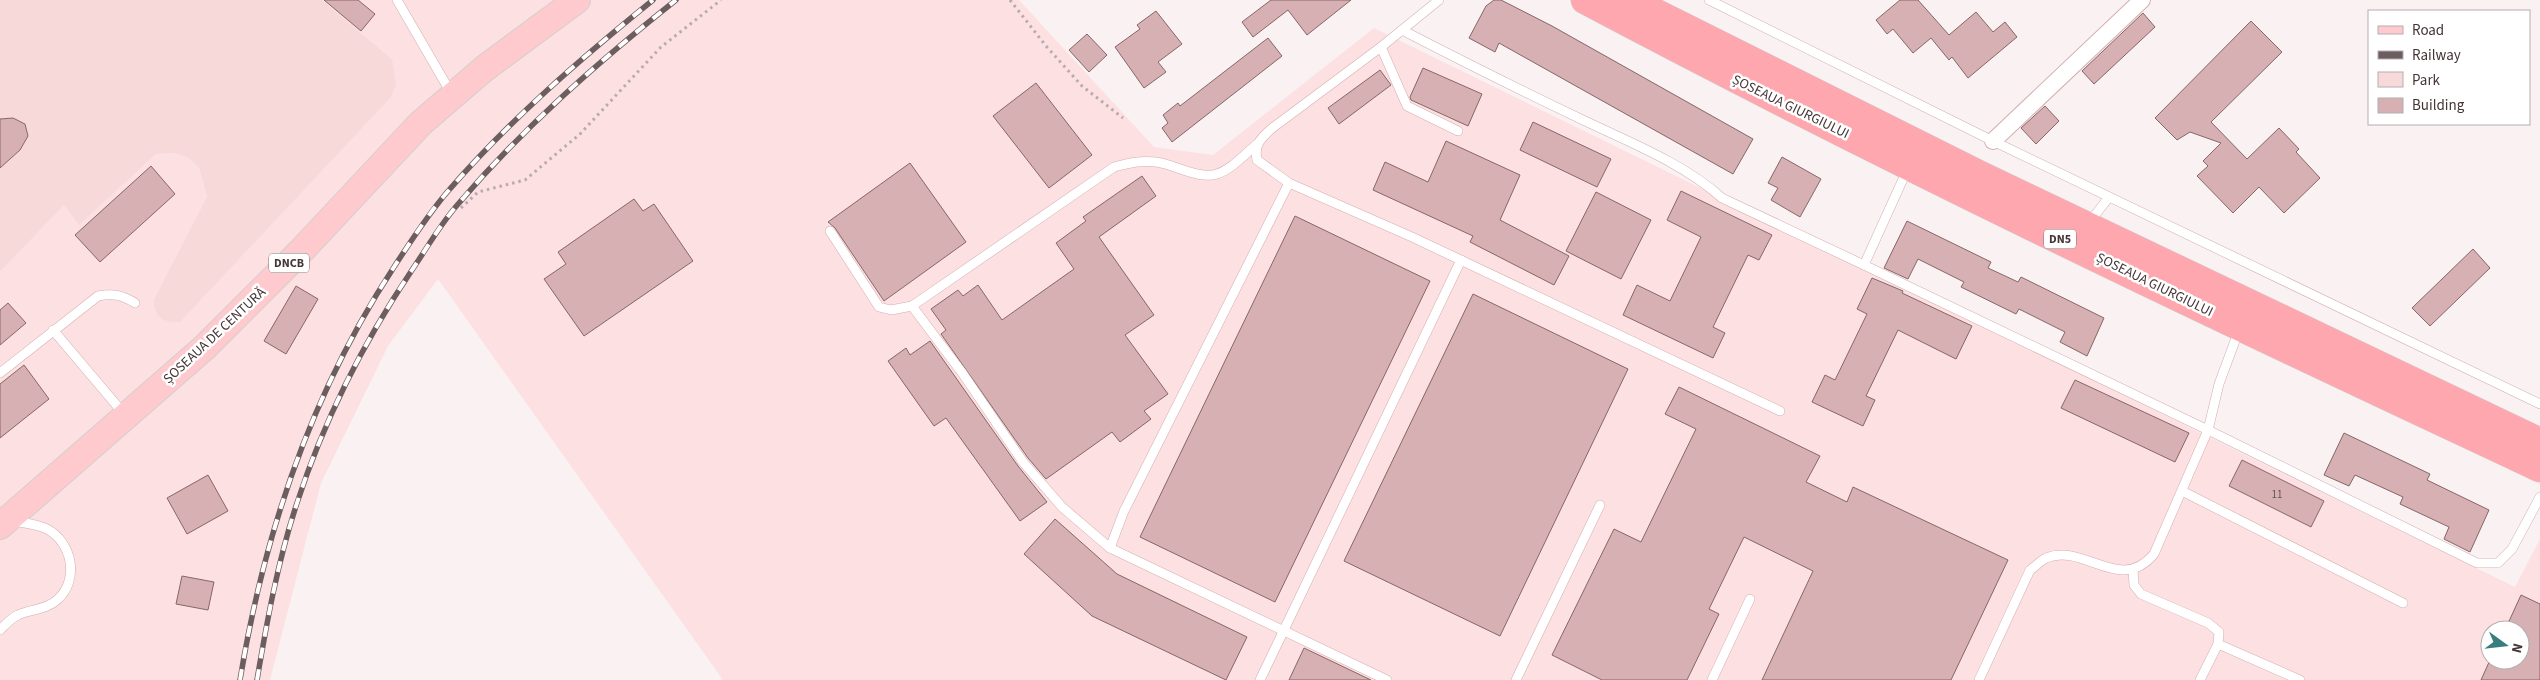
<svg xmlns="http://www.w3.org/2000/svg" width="2540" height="680" viewBox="0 0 2540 680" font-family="'Source Sans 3',sans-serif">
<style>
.built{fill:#fde0e1;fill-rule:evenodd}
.green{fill:#f8d9da}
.building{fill:#d6b0b2;stroke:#886668}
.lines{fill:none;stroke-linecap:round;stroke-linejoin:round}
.lane-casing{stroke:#d4aeb0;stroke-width:10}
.street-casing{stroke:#d4aeb0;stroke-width:18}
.primary-casing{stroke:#d2cfcf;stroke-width:28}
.highway-casing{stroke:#d2cfcf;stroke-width:29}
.path{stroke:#b7acad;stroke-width:3;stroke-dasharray:2.5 4;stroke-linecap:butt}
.lane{stroke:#fff;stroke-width:9}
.street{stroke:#fff;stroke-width:16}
.primary{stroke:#fecace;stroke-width:26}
.highway{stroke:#fea7ae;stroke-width:28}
.rail-casing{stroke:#6c5d5e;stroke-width:5.5}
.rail{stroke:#fff;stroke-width:4;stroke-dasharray:11;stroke-linecap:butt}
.labels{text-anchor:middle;stroke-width:5;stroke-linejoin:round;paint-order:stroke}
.number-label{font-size:11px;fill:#695455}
.shield{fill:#fff;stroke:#7d7272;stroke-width:1}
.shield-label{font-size:12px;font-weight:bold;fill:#453536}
.street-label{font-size:14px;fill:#453536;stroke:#fff}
</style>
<rect width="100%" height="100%" fill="#f9f1f2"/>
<!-- built -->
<path class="built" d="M322 0H1019L1154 147 1213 155 1374 28 2515 587 2540 539V680H723L438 279 388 346 321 483 270 680H0V272L65 204 79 224 156 154 175 153 189 158 199 168 207 198 154 299 392 59ZM2490 630H2520V660H2490Z"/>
<!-- green -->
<path class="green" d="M0 0H322L392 59 396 84 391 97 180 322C162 323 154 317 154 299L207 197 199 168 189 158 175 153 156 154 79 225 64 205 0 272Z"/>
<!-- building -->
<g class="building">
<polygon points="324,0 358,0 375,14 361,31"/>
<polygon points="1271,0 1351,0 1307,35 1288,10 1253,37 1242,22"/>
<polygon points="1494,0 1501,0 1552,26 1753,139 1733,174 1499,43 1495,52 1469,38 1486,6"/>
<polygon points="1900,0 1918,0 1949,35 1976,12 1993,32 2005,22 2017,37 1968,78 1952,57 1949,60 1931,38 1913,53 1893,29 1887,34 1876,20"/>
<polygon points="1156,11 1182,44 1158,62 1166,72 1144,88 1115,47 1140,29 1137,25"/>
<polygon points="2143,13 2155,27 2094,84 2082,71"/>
<polygon points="2251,21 2282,52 2211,122 2247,159 2279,128 2299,149 2296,152 2320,178 2284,213 2259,187 2233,213 2197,176 2208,166 2203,161 2221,143 2190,132 2177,140 2155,118"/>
<polygon points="1087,34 1107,55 1089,72 1069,50"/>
<polygon points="1268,38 1282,56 1172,142 1162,128 1168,123 1163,115 1178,103 1180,106"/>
<polygon points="1423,68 1482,94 1468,126 1411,100 1410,97"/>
<polygon points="1380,70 1391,85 1339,124 1328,108"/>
<polygon points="1036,83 1092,155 1049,188 993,116"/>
<polygon points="2045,106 2059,121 2036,144 2021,128"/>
<polygon points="13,118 25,124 28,136 20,150 0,168 0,119"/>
<polygon points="1533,122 1611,159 1597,187 1520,150"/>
<polygon points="1446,141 1520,175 1500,220 1569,256 1554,285 1470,242 1473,236 1373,190 1385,162 1428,182"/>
<polygon points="1782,157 1821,179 1800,217 1771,200 1778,188 1768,183"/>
<polygon points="910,163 966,242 884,301 835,228 828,222"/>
<polygon points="151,166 175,194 100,262 75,235"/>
<polygon points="1142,176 1156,196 1099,237 1154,315 1125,335 1168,394 1144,411 1151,419 1120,442 1112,432 1046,479 1028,458 941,334 946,330 931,309 958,290 963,296 978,285 1002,320 1074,269 1056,243 1086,221 1083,217"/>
<polygon points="1681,191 1772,235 1759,260 1748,255 1713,327 1725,333 1713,358 1623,315 1637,285 1670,301 1701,237 1667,220"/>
<polygon points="1596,192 1651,220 1621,279 1566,251"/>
<polygon points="634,199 643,211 654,204 693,261 584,336 544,279 566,264 558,252"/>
<polygon points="1295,216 1430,281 1275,602 1140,537"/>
<polygon points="1907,221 1991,262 1988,268 2018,282 2021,277 2104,318 2087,356 2060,342 2065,332 2019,309 2016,314 1961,287 1964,282 1918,259 1908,279 1884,268"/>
<polygon points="2473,249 2490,268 2430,326 2412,308"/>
<polygon points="1872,278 1903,291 1902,293 1972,326 1956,359 1898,330 1866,396 1875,400 1863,426 1812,402 1825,375 1835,380 1867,314 1857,309"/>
<polygon points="296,286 318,299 286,354 264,341"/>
<polygon points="1473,294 1628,369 1500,636 1344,561"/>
<polygon points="8,303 26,323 0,345 0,310"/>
<polygon points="930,341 1018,466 1047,502 1020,521 946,418 934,426 888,361 906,348 910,355"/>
<polygon points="24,365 49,399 0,438 0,384"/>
<polygon points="2075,380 2189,433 2175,462 2061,408"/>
<polygon points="1679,387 1820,456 1806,482 1847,502 1853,487 2008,560 1951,680 1762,680 1813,571 1744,537 1709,609 1719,614 1687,680 1602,680 1552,655 1614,529 1641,542 1696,429 1665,414"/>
<polygon points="2344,433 2430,474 2427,480 2489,510 2470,552 2444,539 2449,527 2400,504 2403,497 2355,475 2349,486 2324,475"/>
<polygon points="2242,460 2324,501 2311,527 2229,486"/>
<polygon points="208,475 228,511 187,534 167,498"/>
<polygon points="1055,519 1117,574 1247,637 1226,680 1092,616 1024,554"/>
<polygon points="182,576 214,582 208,610 176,604"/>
<polygon points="2521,595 2540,604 2540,680 2481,680 2490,660 2520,660 2520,630 2505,630"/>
<polygon points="1304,648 1371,680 1289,680"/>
</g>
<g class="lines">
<defs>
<g id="lane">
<polyline points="397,0 451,93"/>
<path d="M1439 0 1381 47 1271 129C1260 139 1254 145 1257 160L1289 183 1412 237 1780 411"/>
<polyline points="1709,0 1993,141 2540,404"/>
<path d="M1402 30C1462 61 1522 91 1583 120 1631 143 1683 163 1722 198L1864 265 1908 168"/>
<polyline points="1381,47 1407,106 1458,131"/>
<polyline points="2089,223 2109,197"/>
<path d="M830 231 879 307 891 310 912 306 1114 167C1129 163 1141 160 1156 162 1174 164 1199 180 1217 174 1232 169 1245 154 1257 144"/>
<polyline points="1864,265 2208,430 2477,563 2498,563 2512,549 2540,497"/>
<polyline points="912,306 963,374 1023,462 1062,507 1110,548 1387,680"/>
<polyline points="53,330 124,414"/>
<path d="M0 373 98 296C113 293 122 295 135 303"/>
<polyline points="2182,491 2403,603"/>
<polyline points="1110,548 1124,511 1289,183"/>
<polyline points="2133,569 2134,585 2141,594 2208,623 2219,632 2218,644 2200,680"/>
<path d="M0 630C5 625 11 618 18 615 30 609 46 610 57 600 80 580 72 542 47 529 37 524 24 523 13 521"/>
<polyline points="2218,644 2300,680"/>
<polyline points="1260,680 1461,260"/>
<polyline points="1516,680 1600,505"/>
<polyline points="1712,680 1750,599"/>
<path d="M1979 680 2030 570C2035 567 2040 561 2046 558 2083 542 2120 595 2154 554L2208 430 2219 384 2239 330"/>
</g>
<polyline id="street" points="1993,141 2142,0"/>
<polyline id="primary" points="0,526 205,347 301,251 421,123 485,68 577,0"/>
<g id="highway">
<path d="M1585 0C1898 166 2219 318 2540 468"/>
<polyline points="1630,0 1978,174 2540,442"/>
</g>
</defs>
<!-- lane casing -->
<use href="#lane" class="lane-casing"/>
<!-- street casing -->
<use href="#street" class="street-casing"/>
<!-- primary casing -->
<use href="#primary" class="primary-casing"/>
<!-- highway casing -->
<use href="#highway" class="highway-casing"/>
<!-- path -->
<g class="path">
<polyline points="1010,0 1046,46 1082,86 1123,118"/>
<polyline points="461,208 478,192 525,180 580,134 661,47 721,0"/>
</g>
<!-- lane -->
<use href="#lane" class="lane"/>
<!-- street -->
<use href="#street" class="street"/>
<!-- primary -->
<use href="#primary" class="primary"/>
<!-- highway -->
<use href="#highway" class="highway"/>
<defs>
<g id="rail">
<path d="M240 680C264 533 312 392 394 267 411 241 428 214 449 190 511 119 580 59 653 0"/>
<path d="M257 680C267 621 278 560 297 503 324 420 363 343 412 270 427 248 441 223 459 203 524 127 598 62 676 0"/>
</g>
</defs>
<!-- rail casing -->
<use href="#rail" class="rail-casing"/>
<!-- rail -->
<use href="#rail" class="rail"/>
</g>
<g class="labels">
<!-- number labels -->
<g class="number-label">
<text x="2277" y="498">11</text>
</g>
<!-- shield labels -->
<g class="shield">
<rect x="2044" y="229.5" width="32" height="19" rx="4"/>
<rect x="269" y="253.5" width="40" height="19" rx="4"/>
</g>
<g class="shield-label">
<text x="2060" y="243">DN5</text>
<text x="289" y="267">DNCB</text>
</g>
<!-- street labels -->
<g class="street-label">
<text transform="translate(1791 106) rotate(26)" y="5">ȘOSEAUA GIURGIULUI</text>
<text transform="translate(2155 284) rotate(26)" y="5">ȘOSEAUA GIURGIULUI</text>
<text transform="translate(214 335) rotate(-43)" y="5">ȘOSEAUA DE CENTURĂ</text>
</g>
</g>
<!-- legend -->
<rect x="2368" y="10" width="162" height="115" fill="#ffffff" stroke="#b5aeaf"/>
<rect x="2378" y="26" width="25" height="8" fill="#fecace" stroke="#b5aeaf"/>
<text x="2412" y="35" font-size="15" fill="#453536">Road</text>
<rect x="2378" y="51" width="25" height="8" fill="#6c5d5e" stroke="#b5aeaf"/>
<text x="2412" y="60" font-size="15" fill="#453536">Railway</text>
<rect x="2378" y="72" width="25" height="15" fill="#f8d9da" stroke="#b5aeaf"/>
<text x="2412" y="85" font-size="15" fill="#453536">Park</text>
<rect x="2378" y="98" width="25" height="15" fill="#d6b0b2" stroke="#b5aeaf"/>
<text x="2412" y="110" font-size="15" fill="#453536">Building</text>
<!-- north arrow -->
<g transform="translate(2505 645) rotate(105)"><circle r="24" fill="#ffffff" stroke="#b5aeaf"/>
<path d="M0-4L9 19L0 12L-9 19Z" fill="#367f7e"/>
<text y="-8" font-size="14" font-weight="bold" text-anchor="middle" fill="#453536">N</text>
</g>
</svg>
